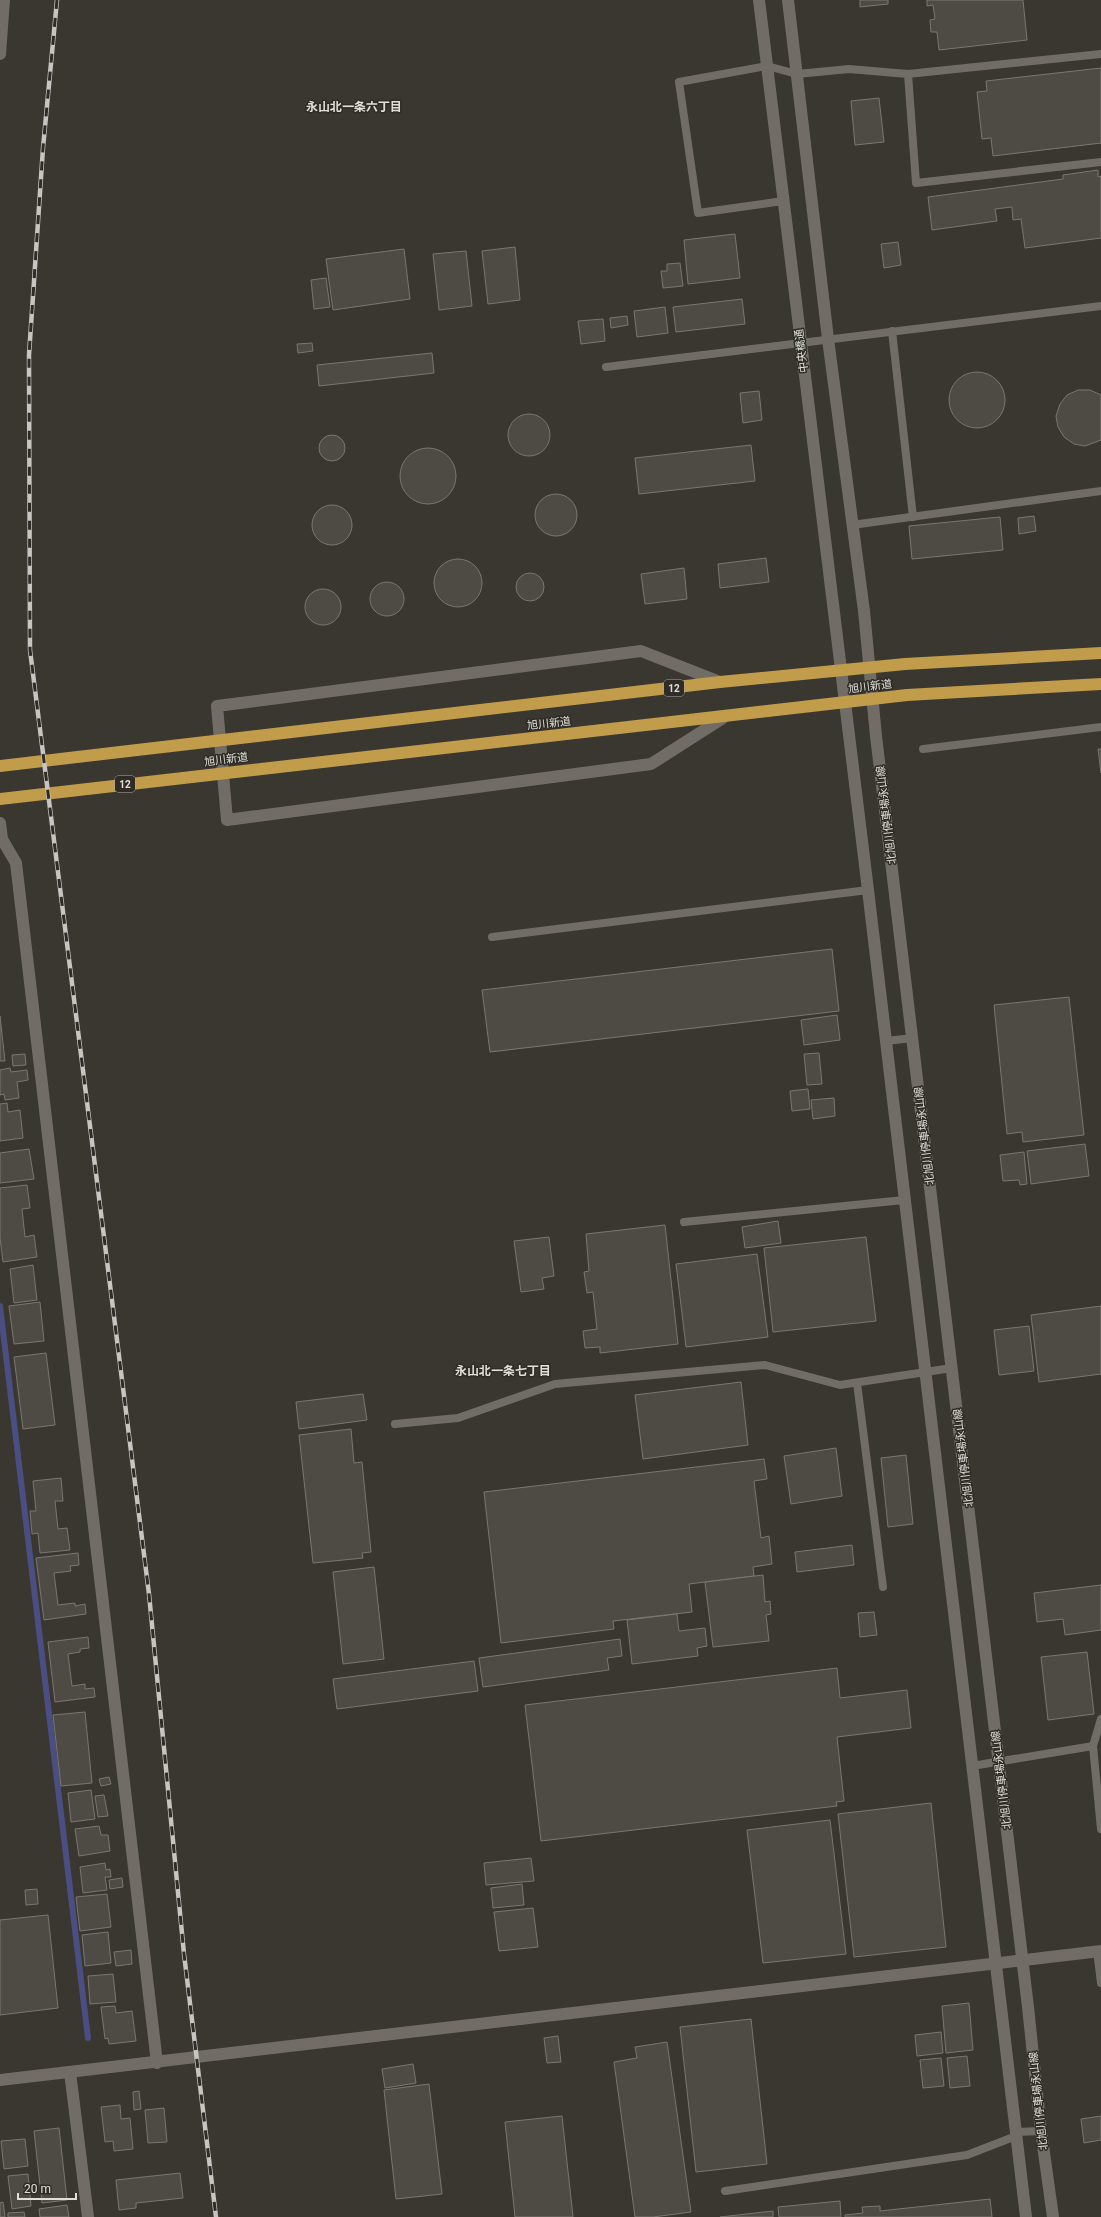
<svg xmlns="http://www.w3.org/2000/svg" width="1101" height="2217" viewBox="0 0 1101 2217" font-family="Roboto,'Noto Sans JP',sans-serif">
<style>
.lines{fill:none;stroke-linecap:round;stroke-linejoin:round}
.stream{stroke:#4a4e80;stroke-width:6}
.building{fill:#4e4b44;stroke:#7b7770}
.lane{stroke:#716d66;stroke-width:8}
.street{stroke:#716d66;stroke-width:12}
.secondary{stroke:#716d66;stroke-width:12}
.highway{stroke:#c19c4a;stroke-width:12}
.rail-casing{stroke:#c7c5c1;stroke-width:4.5}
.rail{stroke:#2f2c26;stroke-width:3;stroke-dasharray:9;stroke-linecap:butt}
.labels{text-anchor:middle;stroke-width:3;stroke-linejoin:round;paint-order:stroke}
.shield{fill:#2f2c26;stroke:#aba9a4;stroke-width:1}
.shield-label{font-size:10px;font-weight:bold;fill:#e0deda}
.street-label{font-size:11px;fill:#e0deda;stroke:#2f2c26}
.neighbourhood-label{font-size:12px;font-weight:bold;fill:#e3dfd7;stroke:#2f2c26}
</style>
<rect width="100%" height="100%" fill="#3a3630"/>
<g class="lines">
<!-- stream -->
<polyline class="stream" points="0,1306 88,2038"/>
</g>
<!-- building -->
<g class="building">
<polygon points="860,0 888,0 888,4 860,7"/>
<polygon points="927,0 1023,0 1027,40 939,50 937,32 931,32 930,20 935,19 933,5 927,6"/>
<polygon points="1101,68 1101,143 993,156 991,138 982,139 977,92 987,91 986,81"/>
<polygon points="879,98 884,142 855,145 851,101"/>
<polygon points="1098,170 1098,177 1101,176 1101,238 1025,248 1021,219 1013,220 1012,207 995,209 997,221 932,230 928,197 1063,179 1063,175"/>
<polygon points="735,234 740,278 688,284 684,240"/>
<polygon points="898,242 901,265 884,268 881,244"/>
<polygon points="515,247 520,300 488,304 482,251"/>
<polygon points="404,249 410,299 333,310 326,259"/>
<polygon points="466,251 472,306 439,310 433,254"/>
<polygon points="680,263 683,286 663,288 661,271 667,271 667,264"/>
<polygon points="326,278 330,307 314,309 311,280"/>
<polygon points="742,299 745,324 676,332 673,307"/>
<polygon points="665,307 668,333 637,337 634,311"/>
<polygon points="627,316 628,325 611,328 610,318"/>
<polygon points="603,319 605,341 581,344 578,321"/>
<polygon points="312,343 313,351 298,353 297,344"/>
<polygon points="432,353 434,373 319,386 317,365"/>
<circle cx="977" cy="400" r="28"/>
<polygon points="1078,390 1090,390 1101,395 1101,440 1085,446 1074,444 1064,437 1058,427 1056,416 1060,404 1067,395"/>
<polygon points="759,391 762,420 743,423 740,393"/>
<circle cx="529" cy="435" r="21"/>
<circle cx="332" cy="448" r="13"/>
<polygon points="751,445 755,481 639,494 635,458"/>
<circle cx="428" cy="476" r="28"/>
<circle cx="556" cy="515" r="21"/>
<circle cx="332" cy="525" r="20"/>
<polygon points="1034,516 1036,531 1019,534 1018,518"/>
<polygon points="1000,517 1003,550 912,559 909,526"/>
<polygon points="766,558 769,582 720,588 718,564"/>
<circle cx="458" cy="583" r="24"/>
<polygon points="684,568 687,599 645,604 641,574"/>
<circle cx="530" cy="587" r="14"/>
<circle cx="387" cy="599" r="17"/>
<circle cx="323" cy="607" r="18"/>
<polygon points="1098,749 1101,749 1101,773"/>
<polygon points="832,949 839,1011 490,1052 482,990"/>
<polygon points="1069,997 1084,1135 1023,1142 1022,1132 1007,1134 994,1005"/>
<polygon points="837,1015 840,1040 804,1045 801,1020"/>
<polygon points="0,1016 5,1061 0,1061"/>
<polygon points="819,1053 822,1084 807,1085 804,1054"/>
<polygon points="25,1054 26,1065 13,1066 12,1055"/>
<polygon points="10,1068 11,1072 27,1070 28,1080 17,1082 19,1098 5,1100 4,1094 0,1095 0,1070"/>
<polygon points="808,1089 810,1109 792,1111 790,1091"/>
<polygon points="834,1098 835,1116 813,1119 811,1100"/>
<polygon points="7,1103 8,1112 20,1110 23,1138 0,1141 0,1104"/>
<polygon points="1085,1144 1089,1176 1031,1184 1027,1151"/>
<polygon points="29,1149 34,1179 0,1183 0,1153"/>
<polygon points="1024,1152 1027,1184 1020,1185 1019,1180 1003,1181 1000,1155"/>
<polygon points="27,1185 30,1208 22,1209 25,1237 34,1235 37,1257 3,1262 0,1238 0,1188"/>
<polygon points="778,1221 781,1243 745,1248 742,1227"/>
<polygon points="665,1225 678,1344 600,1353 600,1347 585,1348 583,1331 597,1329 593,1292 587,1293 584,1272 589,1271 586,1234"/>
<polygon points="549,1237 554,1276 542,1278 544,1289 521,1292 514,1241"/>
<polygon points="866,1237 876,1321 773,1332 764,1248"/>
<polygon points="757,1254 768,1337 686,1347 676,1264"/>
<polygon points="33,1265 37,1300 14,1303 10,1269"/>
<polygon points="40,1302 44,1341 14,1344 9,1306"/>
<polygon points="1101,1306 1101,1374 1039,1382 1031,1315"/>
<polygon points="1029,1326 1034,1371 999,1375 994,1330"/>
<polygon points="46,1353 55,1425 23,1429 14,1357"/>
<polygon points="741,1382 748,1445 643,1459 635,1395"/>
<polygon points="363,1394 367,1420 299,1429 296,1402"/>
<polygon points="351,1429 354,1463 362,1462 371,1552 362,1553 363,1558 313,1563 299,1435"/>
<polygon points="836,1448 842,1496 791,1504 784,1456"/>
<polygon points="906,1455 913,1524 888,1527 881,1458"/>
<polygon points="764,1459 767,1479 754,1481 761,1538 769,1536 772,1564 753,1567 754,1576 689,1584 692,1612 613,1621 614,1629 501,1643 484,1492"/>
<polygon points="61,1478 63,1501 55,1501 58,1529 67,1528 70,1550 40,1553 38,1533 32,1534 30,1511 36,1511 33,1481"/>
<polygon points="852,1545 854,1565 797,1572 795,1552"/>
<polygon points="78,1553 79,1565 70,1566 71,1571 54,1573 58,1605 75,1603 75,1606 85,1604 86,1614 44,1620 36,1558"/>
<polygon points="374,1567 384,1659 343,1664 333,1572"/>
<polygon points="763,1575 765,1602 770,1601 771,1614 766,1615 769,1641 713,1647 705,1582"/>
<polygon points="1101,1585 1101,1630 1065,1635 1063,1619 1037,1622 1034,1593"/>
<polygon points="874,1612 877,1635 860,1637 858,1613"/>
<polygon points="677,1614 679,1631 705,1628 707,1646 697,1648 698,1656 632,1664 627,1620"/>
<polygon points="88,1637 89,1648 80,1649 80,1652 68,1654 72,1686 85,1684 85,1689 94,1688 95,1697 55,1702 48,1642"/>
<polygon points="620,1639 622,1656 607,1658 609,1670 483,1687 479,1658"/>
<polygon points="1087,1652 1094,1714 1048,1720 1041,1657"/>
<polygon points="474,1661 478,1691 337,1709 333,1679"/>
<polygon points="837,1668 840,1698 907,1690 911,1728 837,1737 844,1801 836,1802 837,1806 541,1841 525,1705"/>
<polygon points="85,1712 92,1783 61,1786 53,1715"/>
<polygon points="109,1777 111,1784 101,1786 99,1779"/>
<polygon points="91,1790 95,1819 71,1822 68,1793"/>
<polygon points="104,1795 108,1816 98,1817 95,1796"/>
<polygon points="931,1803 946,1947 854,1957 838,1814"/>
<polygon points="830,1820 846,1954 763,1963 747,1830"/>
<polygon points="99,1826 101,1835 108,1835 110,1851 79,1856 75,1829"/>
<polygon points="531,1858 534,1881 486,1885 484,1863"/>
<polygon points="105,1863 106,1870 110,1869 111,1877 105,1877 107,1890 83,1893 80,1867"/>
<polygon points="122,1878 123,1887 110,1889 109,1880"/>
<polygon points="522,1884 524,1905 493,1908 491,1888"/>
<polygon points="37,1889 38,1904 26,1905 25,1890"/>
<polygon points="107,1894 111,1927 80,1931 76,1897"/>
<polygon points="533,1908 538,1947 499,1951 494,1912"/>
<polygon points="48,1915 58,2008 0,2015 0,1920"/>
<polygon points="108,1932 111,1963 85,1966 82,1935"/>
<polygon points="131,1950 132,1964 116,1966 114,1952"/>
<polygon points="113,1974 116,2002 90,2004 88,1976"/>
<polygon points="969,2003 973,2050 946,2053 942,2006"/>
<polygon points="115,2006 116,2013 132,2011 136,2041 109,2044 108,2038 105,2039 101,2007"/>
<polygon points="751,2019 767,2164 696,2172 680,2027"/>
<polygon points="941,2032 943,2053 917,2056 915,2035"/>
<polygon points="558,2036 561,2062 547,2063 544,2038"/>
<polygon points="667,2042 691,2212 653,2217 635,2217 614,2062 637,2058 635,2047"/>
<polygon points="967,2056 970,2086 950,2088 947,2058"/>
<polygon points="941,2058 944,2086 923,2088 920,2060"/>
<polygon points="413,2064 416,2083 385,2088 382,2069"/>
<polygon points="429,2084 442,2194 396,2199 384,2090"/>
<polygon points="139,2091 141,2109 134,2110 133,2092"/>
<polygon points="120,2105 121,2119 130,2118 133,2149 114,2151 113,2141 105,2142 101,2107"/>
<polygon points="164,2108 167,2142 148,2143 145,2110"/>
<polygon points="562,2116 573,2217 515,2217 505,2122"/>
<polygon points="1101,2116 1101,2140 1084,2143 1081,2119"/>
<polygon points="59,2128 67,2200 42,2203 34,2131"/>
<polygon points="25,2139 28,2166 4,2169 1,2141"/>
<polygon points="180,2173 183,2198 136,2203 136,2208 119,2210 116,2180"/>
<polygon points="28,2174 31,2206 12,2209 8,2176"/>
<polygon points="990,2199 992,2217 845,2217 845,2215 863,2213 862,2207 880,2206 880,2211"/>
<polygon points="840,2201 841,2217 779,2217 778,2207"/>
<polygon points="3,2202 5,2217 0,2217 0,2203"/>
<polygon points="67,2205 69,2217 40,2217 39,2209"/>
<polygon points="773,2211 773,2217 720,2217"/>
<polygon points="24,2212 25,2217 8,2217 8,2213"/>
</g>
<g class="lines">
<!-- lane -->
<g class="lane">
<polyline points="908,74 916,183 1101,162"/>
<polyline points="783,201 698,213 679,82 767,66 797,74 849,69 908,74 1101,54"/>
<polyline points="892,331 913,517"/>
<polyline points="606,367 1101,306"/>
<polyline points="852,525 1101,491"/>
<polyline points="923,749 1101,727"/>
<polyline points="492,937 868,890"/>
<polyline points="886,1041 913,1038"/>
<polyline points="684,1222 904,1200"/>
<polyline points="857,1383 883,1587"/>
<polyline points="395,1424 458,1418 555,1384 765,1365 840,1385 952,1368"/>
<polyline points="1101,1719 1093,1746 1101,1829"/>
<polyline points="972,1766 1093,1746"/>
<polyline points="1097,1951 1101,1983"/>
<polyline points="1015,2132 1041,2131"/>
<polyline points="725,2191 967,2155 1016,2136"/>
</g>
<!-- street -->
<g class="street">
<polyline points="0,54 4,0"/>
<polyline points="720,682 641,651 217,706 227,820 651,764 723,718"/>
<polyline points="0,823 2,839 0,839"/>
<polyline points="2,839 16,863 157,2063"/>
<polyline points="70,2072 88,2217"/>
<polyline points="0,2080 1101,1951"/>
</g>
<!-- secondary -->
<g class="secondary">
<polyline points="759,0 868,890 1026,2217"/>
<polyline points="788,0 828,339 864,611 876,736 1028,2007 1041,2131 1053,2217"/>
</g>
<!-- highway -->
<g class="highway">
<polyline points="0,766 720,682 905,664 1101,653"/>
<polyline points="0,799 907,695 1101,684"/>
</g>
<defs>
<polyline id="rail" points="57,0 43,148 29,355 30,650 149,1594 184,1954 216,2217"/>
</defs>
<!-- rail casing -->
<use href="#rail" class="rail-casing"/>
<!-- rail -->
<use href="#rail" class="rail"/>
</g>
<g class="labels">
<!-- shield labels -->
<g class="shield">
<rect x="664" y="680" width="20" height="16" rx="3"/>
<rect x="115" y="776" width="20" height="16" rx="3"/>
</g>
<g class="shield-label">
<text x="674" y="692">12</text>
<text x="125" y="788">12</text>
</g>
<!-- street labels -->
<g class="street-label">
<text transform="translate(801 351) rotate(-97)" y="4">中央橋通</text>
<text transform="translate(870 686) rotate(-7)" y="4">旭川新道</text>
<text transform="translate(549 723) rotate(-6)" y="4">旭川新道</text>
<text transform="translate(226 759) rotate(-7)" y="4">旭川新道</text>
<text transform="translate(886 815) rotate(-97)" y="4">北旭川停車場永山線</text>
<text transform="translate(924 1136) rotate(-97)" y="4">北旭川停車場永山線</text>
<text transform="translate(963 1458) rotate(-97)" y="4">北旭川停車場永山線</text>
<text transform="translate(1001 1780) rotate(-97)" y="4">北旭川停車場永山線</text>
<text transform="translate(1038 2101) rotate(-96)" y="4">北旭川停車場永山線</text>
</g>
<!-- neighbourhood labels -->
<g class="neighbourhood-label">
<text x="354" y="111">永山北一条六丁目</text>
<text x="503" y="1375">永山北一条七丁目</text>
</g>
</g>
<!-- scale -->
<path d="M18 2193v6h58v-6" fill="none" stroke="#e0deda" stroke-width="2"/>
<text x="24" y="2193" font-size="12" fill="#e0deda" stroke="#2f2c26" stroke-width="3" paint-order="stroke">20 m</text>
</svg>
